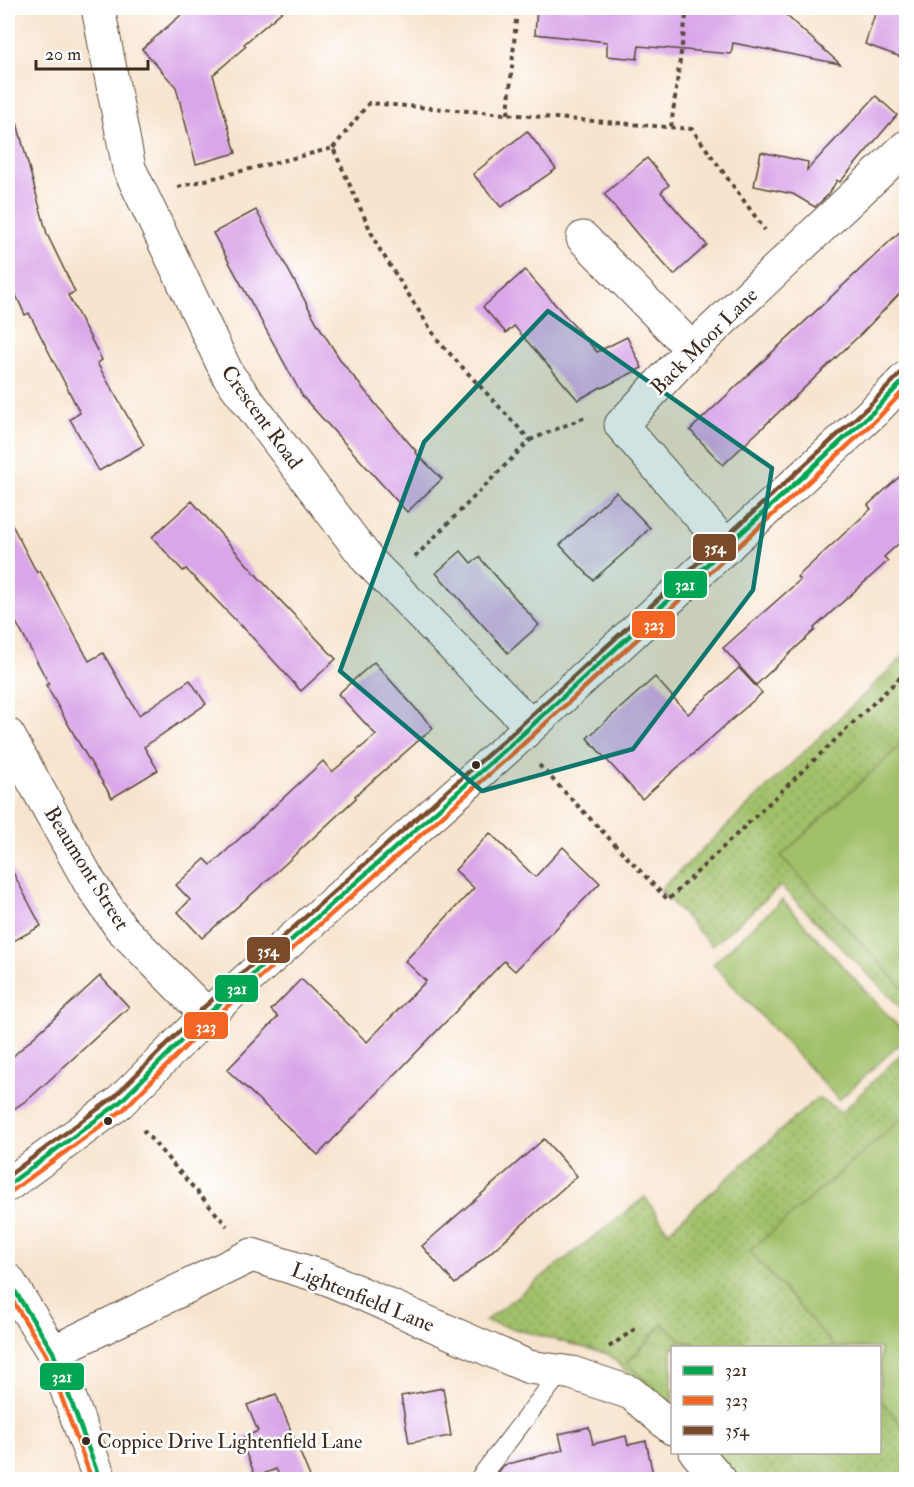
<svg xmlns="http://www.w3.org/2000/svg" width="914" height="1487" viewBox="0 0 914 1487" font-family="'IM FELL Double Pica',serif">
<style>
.grass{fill:url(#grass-dots);stroke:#6e7544;stroke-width:1.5}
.park{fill:url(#park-crowns);stroke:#6e7544;stroke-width:1.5}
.garden{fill:#a1c069;stroke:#6e7544;stroke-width:1.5}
.building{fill:#d9a6e8}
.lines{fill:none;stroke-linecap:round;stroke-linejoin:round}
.service-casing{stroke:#574638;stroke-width:20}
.minor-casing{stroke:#574638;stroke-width:35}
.path{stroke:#574638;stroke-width:4;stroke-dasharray:4.5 4.5;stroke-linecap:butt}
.service{stroke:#fff;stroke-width:18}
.minor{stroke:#fff;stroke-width:33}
.bus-1-casing{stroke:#fff;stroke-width:9}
.bus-2-casing{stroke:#fff;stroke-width:9}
.bus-3-casing{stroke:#fff;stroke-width:9}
.bus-1{stroke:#00a651;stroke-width:4.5}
.bus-2{stroke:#f26522;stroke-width:4.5}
.bus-3{stroke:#7a4b2a;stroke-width:4.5}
.marked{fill:#0f766e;fill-opacity:0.2;stroke:#0f766e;stroke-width:4.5;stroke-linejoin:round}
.bus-dot{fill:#3b2a1e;stroke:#fff;stroke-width:2}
.labels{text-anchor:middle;stroke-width:5;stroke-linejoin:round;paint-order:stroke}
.bus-label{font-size:20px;fill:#3b2a1e;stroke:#fff;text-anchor:start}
.street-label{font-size:21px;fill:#3b2a1e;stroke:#fff}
.line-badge{stroke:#fff;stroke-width:2}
.badge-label{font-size:16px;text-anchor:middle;font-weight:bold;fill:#fff}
</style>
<defs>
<pattern id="grass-dots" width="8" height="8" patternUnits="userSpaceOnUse" patternTransform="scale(1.5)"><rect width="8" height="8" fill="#a1c069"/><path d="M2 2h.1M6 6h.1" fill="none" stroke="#849c56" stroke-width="1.8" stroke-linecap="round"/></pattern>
<pattern id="park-crowns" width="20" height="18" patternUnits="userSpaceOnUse" patternTransform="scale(1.5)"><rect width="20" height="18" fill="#a1c069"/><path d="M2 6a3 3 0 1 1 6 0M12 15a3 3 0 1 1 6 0" fill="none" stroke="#849c56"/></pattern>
</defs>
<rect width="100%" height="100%" fill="#fff"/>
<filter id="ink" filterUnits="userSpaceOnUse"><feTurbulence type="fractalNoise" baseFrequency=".0167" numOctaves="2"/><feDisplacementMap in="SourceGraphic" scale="12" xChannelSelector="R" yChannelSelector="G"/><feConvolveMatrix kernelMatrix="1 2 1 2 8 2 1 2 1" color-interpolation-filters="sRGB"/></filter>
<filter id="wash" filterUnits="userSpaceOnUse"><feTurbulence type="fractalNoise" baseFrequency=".008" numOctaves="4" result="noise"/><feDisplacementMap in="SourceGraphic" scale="24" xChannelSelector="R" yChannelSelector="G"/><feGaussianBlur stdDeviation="1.35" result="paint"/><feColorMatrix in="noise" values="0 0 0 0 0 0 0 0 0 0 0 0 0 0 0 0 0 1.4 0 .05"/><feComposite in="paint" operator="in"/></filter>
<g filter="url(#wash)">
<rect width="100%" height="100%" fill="#f7e4ce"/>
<!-- grass -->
<g class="grass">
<polygon points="906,654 906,1013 781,886 712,946 660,890"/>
<polygon points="906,1049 906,1479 740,1479 711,1453 880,1452 880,1348 672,1348 672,1415 608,1354 485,1321 645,1197 668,1231 817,1098 842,1112"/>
</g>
<!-- park -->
<polygon class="park" points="663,1324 683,1341 709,1347 672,1348 672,1404 627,1363"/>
<!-- garden -->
<g class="garden">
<polygon points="906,740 906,991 781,856"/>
<polygon points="782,900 906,1035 906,1038 839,1100 713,964"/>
<polygon points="906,1115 906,1430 880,1399 880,1348 835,1347 750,1251"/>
</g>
<g id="blocks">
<!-- building -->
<g class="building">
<polygon points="189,8 286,8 244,44 246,46 213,75 236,153 196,164 176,87 142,49"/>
<polygon points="537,8 778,8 840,64 733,43 731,54 639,46 637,59 607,56 607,42 535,34"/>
<polygon points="877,8 906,8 906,59 865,44"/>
<polygon points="876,96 897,115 840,182 837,180 829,194 815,207 793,194 754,186 761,152 808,162 807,170"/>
<polygon points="17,123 47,234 75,292 68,295 102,360 97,363 144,445 99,471 70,419 80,413 29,313 25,315 8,277 8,124"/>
<polygon points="527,131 556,169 501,207 473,174"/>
<polygon points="647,158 669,185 661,192 707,245 674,275 638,235 604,194"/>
<polygon points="256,210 317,323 341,361 378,407 416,451 415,452 442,479 407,512 303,397 213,233"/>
<polygon points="906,226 906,287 862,333 723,465 690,430"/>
<polygon points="525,270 597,352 627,337 642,368 602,388 601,387 578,400 514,326 506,333 483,307"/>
<polygon points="906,471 906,537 884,557 888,561 814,628 815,630 756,685 723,648 800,580 797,577 871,509 868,505"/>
<polygon points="616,492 650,528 625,552 593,580 560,545"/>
<polygon points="192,501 259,578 336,659 301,691 242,626 242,627 186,569 183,571 152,537"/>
<polygon points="8,517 37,573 40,571 89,661 103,653 139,715 190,680 206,704 144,747 158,770 112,798 80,745 46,685 49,684 8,607"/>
<polygon points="461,551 471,563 479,557 539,625 508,653 436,573"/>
<polygon points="374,662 433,728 355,796 356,798 270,878 202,938 178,912 190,900 176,885 205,859 211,865 323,761 332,772 376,735 338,694"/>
<polygon points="739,668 762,693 642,799 587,738 655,677 688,714"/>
<polygon points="490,833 535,877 563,847 600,883 515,971 504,961 318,1155 227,1070 278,1017 271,1010 301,979 367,1042 426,981 405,961 474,888 455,870"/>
<polygon points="8,863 41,926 8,944"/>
<polygon points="100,976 129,1007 31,1097 8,1113 8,1061"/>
<polygon points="544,1139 577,1176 455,1284 422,1246"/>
<polygon points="443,1388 451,1436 409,1443 401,1396"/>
<polygon points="276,1394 294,1438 311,1479 281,1479 276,1469 256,1477 240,1439 258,1431 247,1405"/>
<polygon points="589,1427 593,1444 626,1436 628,1445 646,1441 654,1479 493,1479 504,1465 563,1450 559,1434"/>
</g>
</g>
</g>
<g filter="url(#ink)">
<use href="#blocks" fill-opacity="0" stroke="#574638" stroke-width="1.5"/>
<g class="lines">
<defs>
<polyline id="service" points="478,1480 561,1372"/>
<g id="minor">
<polyline points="98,8 129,168 228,375 368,560 531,726"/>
<polyline points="583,238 692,349"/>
<polyline points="727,547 621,425 692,349 906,147"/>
<polyline points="8,735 90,883 121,928 207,1015"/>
<polyline points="8,1185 119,1103 207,1015 515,741 874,411 906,378"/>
<polyline points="8,1280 53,1352 100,1480"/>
<polyline points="53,1352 252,1255 326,1278 529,1367 572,1373 631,1393 672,1428"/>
<polyline points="696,1452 720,1480"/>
</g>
</defs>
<!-- service casing -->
<use href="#service" class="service-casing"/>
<!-- minor casing -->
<use href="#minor" class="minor-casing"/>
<!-- path -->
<g class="path">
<polyline points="508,114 517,8"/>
<polyline points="671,127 687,8"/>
<polyline points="333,148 369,103 692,129 765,230"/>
<polyline points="178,187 333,148 377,245 438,341 530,440 415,557"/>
<polyline points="530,440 588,416"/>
<polyline points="539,765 668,900 906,672"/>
<polyline points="143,1130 227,1226"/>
<polyline points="609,1347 635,1329"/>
</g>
<!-- service -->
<use href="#service" class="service"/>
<!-- minor -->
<use href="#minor" class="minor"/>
<defs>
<g id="bus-1">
<polyline points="8,1185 119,1103 207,1015 515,741 874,411 906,378"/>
<polyline points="8,1280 53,1352 100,1480"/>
</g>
<g id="bus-2">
<polyline points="12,1191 124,1109 212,1020 520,747 879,417 906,388"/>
<polyline points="8,1293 46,1355 92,1480"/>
</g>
<polyline id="bus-3" points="8,1176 114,1097 202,1009 510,735 869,406 901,373"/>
</defs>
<!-- bus-1 casing -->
<use href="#bus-1" class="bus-1-casing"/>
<!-- bus-2 casing -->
<use href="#bus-2" class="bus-2-casing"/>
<!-- bus-3 casing -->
<use href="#bus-3" class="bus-3-casing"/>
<!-- bus-1 -->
<use href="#bus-1" class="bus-1"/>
<!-- bus-2 -->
<use href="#bus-2" class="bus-2"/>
<!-- bus-3 -->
<use href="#bus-3" class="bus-3"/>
</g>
</g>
<!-- marked area -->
<path class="marked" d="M548 311 772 468 753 590 633 749 482 791 340 671 424 442Z"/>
<!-- markers -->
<g class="bus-dot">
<circle cx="476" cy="765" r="5"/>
<circle cx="108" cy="1121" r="5"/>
<circle cx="86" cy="1441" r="5"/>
</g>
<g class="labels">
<!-- bus labels -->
<g class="bus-label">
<text x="97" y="1448">Coppice Drive Lightenfield Lane</text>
</g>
<!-- street labels -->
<g class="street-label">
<text transform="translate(704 341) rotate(-45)" y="7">Back Moor Lane</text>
<text transform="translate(262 417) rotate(54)" y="7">Crescent Road</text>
<text transform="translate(87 868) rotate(58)" y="7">Beaumont Street</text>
<text transform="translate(363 1297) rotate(22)" y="7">Lightenfield Lane</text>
</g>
</g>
<g class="line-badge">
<rect x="692" y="533" width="45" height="29" rx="6" fill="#7a4b2a"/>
<rect x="663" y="570" width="45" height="29" rx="6" fill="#00a651"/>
<rect x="631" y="610" width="45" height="29" rx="6" fill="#f26522"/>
<rect x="246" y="936" width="45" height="28" rx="6" fill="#7a4b2a"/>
<rect x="214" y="974" width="45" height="29" rx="6" fill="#00a651"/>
<rect x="183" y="1011" width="46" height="29" rx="6" fill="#f26522"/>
<rect x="39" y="1362" width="46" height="29" rx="6" fill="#00a651"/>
</g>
<g class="badge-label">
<text x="715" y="553">354</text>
<text x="685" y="590">321</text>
<text x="654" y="630">323</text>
<text x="268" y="956">354</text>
<text x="237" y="994">321</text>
<text x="206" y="1032">323</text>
<text x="62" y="1382">321</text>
</g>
<!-- margin -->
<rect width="914" height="1487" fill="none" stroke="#fff" stroke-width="30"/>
<!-- legend -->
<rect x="671" y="1346" width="210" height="108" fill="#ffffff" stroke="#b1aaa5" stroke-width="1.5"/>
<rect x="683" y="1366" width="30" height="9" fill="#00a651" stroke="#b1aaa5" stroke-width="1.5"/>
<text x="725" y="1376" font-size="18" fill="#3b2a1e">321</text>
<rect x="683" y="1396" width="30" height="9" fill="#f26522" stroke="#b1aaa5" stroke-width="1.5"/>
<text x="725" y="1406" font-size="18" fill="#3b2a1e">323</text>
<rect x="683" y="1426" width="30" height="9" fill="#7a4b2a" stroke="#b1aaa5" stroke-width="1.5"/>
<text x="725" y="1436" font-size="18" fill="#3b2a1e">354</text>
<!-- scale -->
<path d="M36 60v9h112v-9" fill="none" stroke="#3b2a1e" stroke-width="3"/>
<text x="45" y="60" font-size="18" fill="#3b2a1e" stroke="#ffffff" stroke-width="4.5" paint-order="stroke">20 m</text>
</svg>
